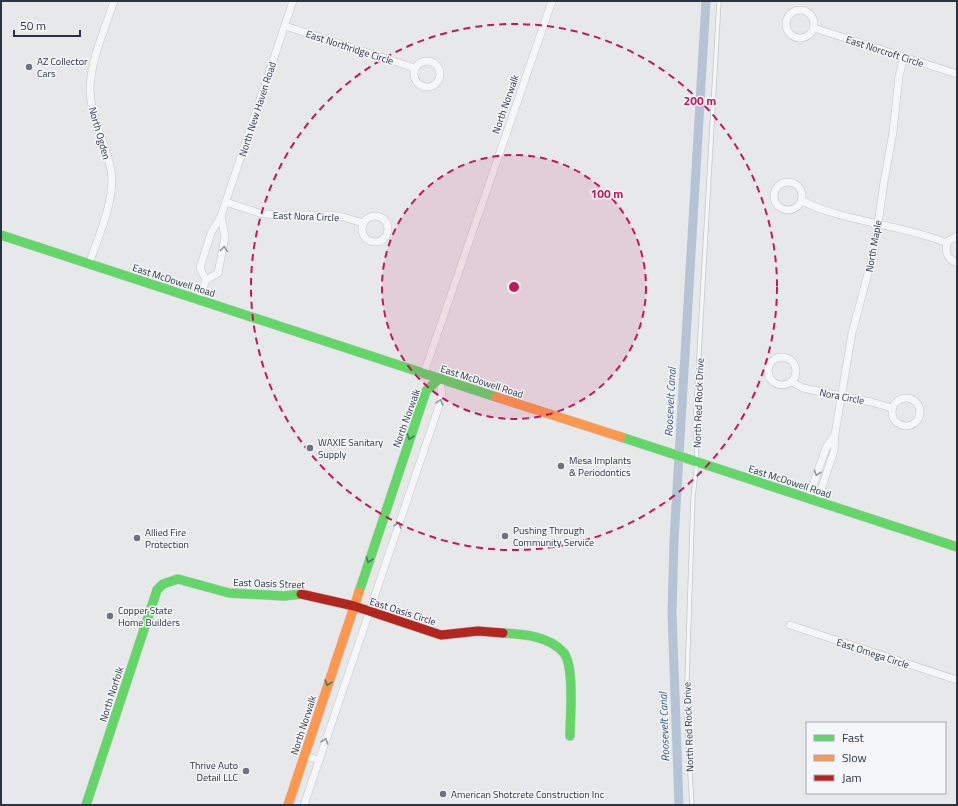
<svg xmlns="http://www.w3.org/2000/svg" width="958" height="806" viewBox="0 0 958 806" font-family="'Titillium Web',sans-serif">
<style>
.lines{fill:none;stroke-linecap:round;stroke-linejoin:round}
.canal{stroke:#b4c4d5;stroke-width:9}
.lane-casing{stroke:#c4c6c8;stroke-width:5}
.street-casing{stroke:#c4c6c8;stroke-width:8}
.fast-casing{stroke:#c4c6c8;stroke-width:10}
.slow-casing{stroke:#c4c6c8;stroke-width:10}
.jam-casing{stroke:#c4c6c8;stroke-width:10}
.lane{stroke:#f5f6f7;stroke-width:3.5}
.street{stroke:#f5f6f7;stroke-width:7}
.fast{stroke:#63d668;stroke-width:9}
.slow{stroke:#ff974d;stroke-width:9}
.jam{stroke:#b3261e;stroke-width:9}
.oneway{stroke:#90959e}
.oneway2{stroke:#447d55}
.ring{fill:none;stroke:#c2185b;stroke-width:2;stroke-dasharray:7 5}
.poi-dot{fill:#6c737f;stroke:#f4f6f9;stroke-width:1.5}
.labels{text-anchor:middle;stroke-width:3;stroke-linejoin:round;paint-order:stroke}
.street-label{font-size:10px;fill:#2b3445;stroke:#f4f6f9}
.poi-label{font-size:10px;fill:#2b3445;stroke:#f4f6f9;text-anchor:start}
.water-label{font-size:11px;font-style:italic;fill:#34527a;stroke:#f4f6f9}
.centre{fill:#c2185b;stroke:#f4f6f9;stroke-width:2}
.ring-label{font-size:12px;text-anchor:middle;font-weight:bold;fill:#c2185b;stroke:#f4f6f9;stroke-width:3;stroke-linejoin:round;paint-order:stroke}
</style>
<rect width="100%" height="100%" fill="#e6e8ea"/>
<g class="lines">
<!-- canal -->
<polyline class="canal" points="679,805 672,613 674,540 706,1"/>
<defs>
<polyline id="lane" points="692,805 686,710 693,497 697,462 695,425 719,1"/>
<g id="street">
<circle cx="800" cy="24" r="14"/>
<polyline points="285,26 415,68"/>
<polyline points="814,28 957,74"/>
<circle cx="427" cy="74" r="13"/>
<circle cx="788" cy="196" r="14"/>
<path d="M802 201C848 223 900 224 947 243"/>
<polyline points="226,202 259,213 276,215 330,215 343,217 363,223"/>
<circle cx="375" cy="229" r="13"/>
<polyline points="221,216 293,1"/>
<path d="M957 236 948 241C944 251 947 259 957 263"/>
<path d="M89 264C98 237 116 199 111 170 106 143 90 117 90 88 91 59 105 29 114 1"/>
<polyline points="199,300 206,280 218,273 225,237 221,216 211,233 200,268 206,280"/>
<circle cx="782" cy="371" r="14"/>
<polyline points="424,373 552,1"/>
<polyline points="792,382 803,388 871,402 892,408"/>
<circle cx="906" cy="412" r="14"/>
<polyline points="808,499 826,448 835,434"/>
<polyline points="817,502 834,451 835,434 852,333 874,251 884,182 893,132 899,76 904,57"/>
<polyline points="790,625 957,680"/>
<polyline points="305,756 319,760"/>
<polyline points="304,805 442,397 440,378"/>
</g>
<g id="fast">
<polyline points="1,235 496,397"/>
<polyline points="621,437 957,547"/>
<polyline points="359,592 426,391 440,378"/>
<path d="M503 633C522 634 549 636 563 652 575 664 570 718 570 736"/>
<polyline points="86,805 157,590 163,584 178,579 229,593 284,596 301,594"/>
</g>
<g id="slow">
<polyline points="496,397 621,437"/>
<polyline points="288,805 359,592"/>
</g>
<polyline id="jam" points="301,594 354,606 441,635 478,631 503,633"/>
</defs>
<!-- lane casing -->
<use href="#lane" class="lane-casing"/>
<!-- street casing -->
<use href="#street" class="street-casing"/>
<!-- fast casing -->
<use href="#fast" class="fast-casing"/>
<!-- slow casing -->
<use href="#slow" class="slow-casing"/>
<!-- jam casing -->
<use href="#jam" class="jam-casing"/>
<!-- lane -->
<use href="#lane" class="lane"/>
<!-- street -->
<use href="#street" class="street"/>
<!-- fast -->
<use href="#fast" class="fast"/>
<!-- slow -->
<use href="#slow" class="slow"/>
<!-- jam -->
<use href="#jam" class="jam"/>
</g>
<!-- one-way arrows -->
<defs><path id="oneway-chevron" d="M-2-3.5L2.5 0L-2 3.5" fill="none" stroke-width="1.6" stroke-linecap="round" stroke-linejoin="round"/></defs>
<g class="oneway">
<use href="#oneway-chevron" transform="translate(224 249) rotate(-82)"/>
<use href="#oneway-chevron" transform="translate(440 402) rotate(-73)"/>
<use href="#oneway-chevron" transform="translate(817 473) rotate(109)"/>
<use href="#oneway-chevron" transform="translate(398 525) rotate(-71)"/>
<use href="#oneway-chevron" transform="translate(325 741) rotate(-71)"/>
</g>
<g class="oneway2">
<use href="#oneway-chevron" transform="translate(410 437) rotate(108)"/>
<use href="#oneway-chevron" transform="translate(369 560) rotate(108)"/>
<use href="#oneway-chevron" transform="translate(328 683) rotate(108)"/>
</g>
<!-- distance rings -->
<circle cx="514" cy="287" r="132" fill="#c2185b" fill-opacity=".12"/>
<g class="ring">
<circle cx="514" cy="287" r="132"/>
<circle cx="514" cy="287" r="263"/>
</g>
<!-- markers -->
<g class="poi-dot">
<circle cx="29" cy="67" r="4"/>
<circle cx="310" cy="448" r="4"/>
<circle cx="561" cy="466" r="4"/>
<circle cx="505" cy="536" r="4"/>
<circle cx="137" cy="538" r="4"/>
<circle cx="110" cy="616" r="4"/>
<circle cx="246" cy="771" r="4"/>
<circle cx="443" cy="794" r="4"/>
</g>
<g class="labels">
<!-- street labels -->
<g class="street-label">
<text transform="translate(350 47) rotate(18)" y="4">East Northridge Circle</text>
<text transform="translate(885 51) rotate(18)" y="4">East Norcroft Circle</text>
<text transform="translate(505 104) rotate(-71)" y="4">North Norwalk</text>
<text transform="translate(257 109) rotate(-72)" y="4">North New Haven Road</text>
<text transform="translate(100 133) rotate(74)" y="4">North Ogden</text>
<text transform="translate(306 216) rotate(2)" y="4">East Nora Circle</text>
<text transform="translate(873 246) rotate(-80)" y="4">North Maple</text>
<text transform="translate(174 280) rotate(18)" y="4">East McDowell Road</text>
<text transform="translate(482 381) rotate(18)" y="4">East McDowell Road</text>
<text transform="translate(842 396) rotate(11)" y="4">Nora Circle</text>
<text transform="translate(698 403) rotate(-88)" y="4">North Red Rock Drive</text>
<text transform="translate(406 418) rotate(-70)" y="4">North Norwalk</text>
<text transform="translate(790 481) rotate(18)" y="4">East McDowell Road</text>
<text transform="translate(269 583) rotate(2)" y="4">East Oasis Street</text>
<text transform="translate(403 611) rotate(18)" y="4">East Oasis Circle</text>
<text transform="translate(873 653) rotate(18)" y="4">East Omega Circle</text>
<text transform="translate(111 694) rotate(-72)" y="4">North Norfolk</text>
<text transform="translate(303 725) rotate(-72)" y="4">North Norwalk</text>
<text transform="translate(688 727) rotate(-92)" y="4">North Red Rock Drive</text>
</g>
<!-- poi labels -->
<g class="poi-label">
<text x="37" y="65">AZ Collector<tspan x="37" dy="12">Cars</tspan></text>
<text x="318" y="446">WAXIE Sanitary<tspan x="318" dy="12">Supply</tspan></text>
<text x="569" y="464">Mesa Implants<tspan x="569" dy="12">&amp; Periodontics</tspan></text>
<text x="513" y="534">Pushing Through<tspan x="513" dy="12">Community Service</tspan></text>
<text x="145" y="536">Allied Fire<tspan x="145" dy="12">Protection</tspan></text>
<text x="118" y="614">Copper State<tspan x="118" dy="12">Home Builders</tspan></text>
<text x="238" y="769" text-anchor="end">Thrive Auto<tspan x="238" dy="12">Detail LLC</tspan></text>
<text x="451" y="798">American Shotcrete Construction Inc</text>
</g>
<!-- water labels -->
<g class="water-label">
<text transform="translate(670 402) rotate(-87)" y="4">Roosevelt Canal</text>
<text transform="translate(664 727) rotate(-92)" y="4">Roosevelt Canal</text>
</g>
</g>
<circle cx="514" cy="287" r="6" class="centre"/>
<g class="ring-label">
<text x="700" y="105">200 m</text>
<text x="607" y="198">100 m</text>
</g>
<!-- border -->
<rect width="958" height="806" fill="none" stroke="#2b3445" stroke-width="4"/>
<!-- legend -->
<rect x="806" y="722" width="140" height="72" fill="#f4f6f9" stroke="#a4a8b1"/>
<rect x="814" y="735" width="20" height="6" fill="#63d668" stroke="#a4a8b1"/>
<text x="842" y="742" font-size="12" fill="#2b3445">Fast</text>
<rect x="814" y="755" width="20" height="6" fill="#ff974d" stroke="#a4a8b1"/>
<text x="842" y="762" font-size="12" fill="#2b3445">Slow</text>
<rect x="814" y="775" width="20" height="6" fill="#b3261e" stroke="#a4a8b1"/>
<text x="842" y="782" font-size="12" fill="#2b3445">Jam</text>
<!-- scale -->
<path d="M14 30v6h66v-6" fill="none" stroke="#2b3445" stroke-width="2"/>
<text x="20" y="30" font-size="12" fill="#2b3445" stroke="#f4f6f9" stroke-width="3" paint-order="stroke">50 m</text>
</svg>
